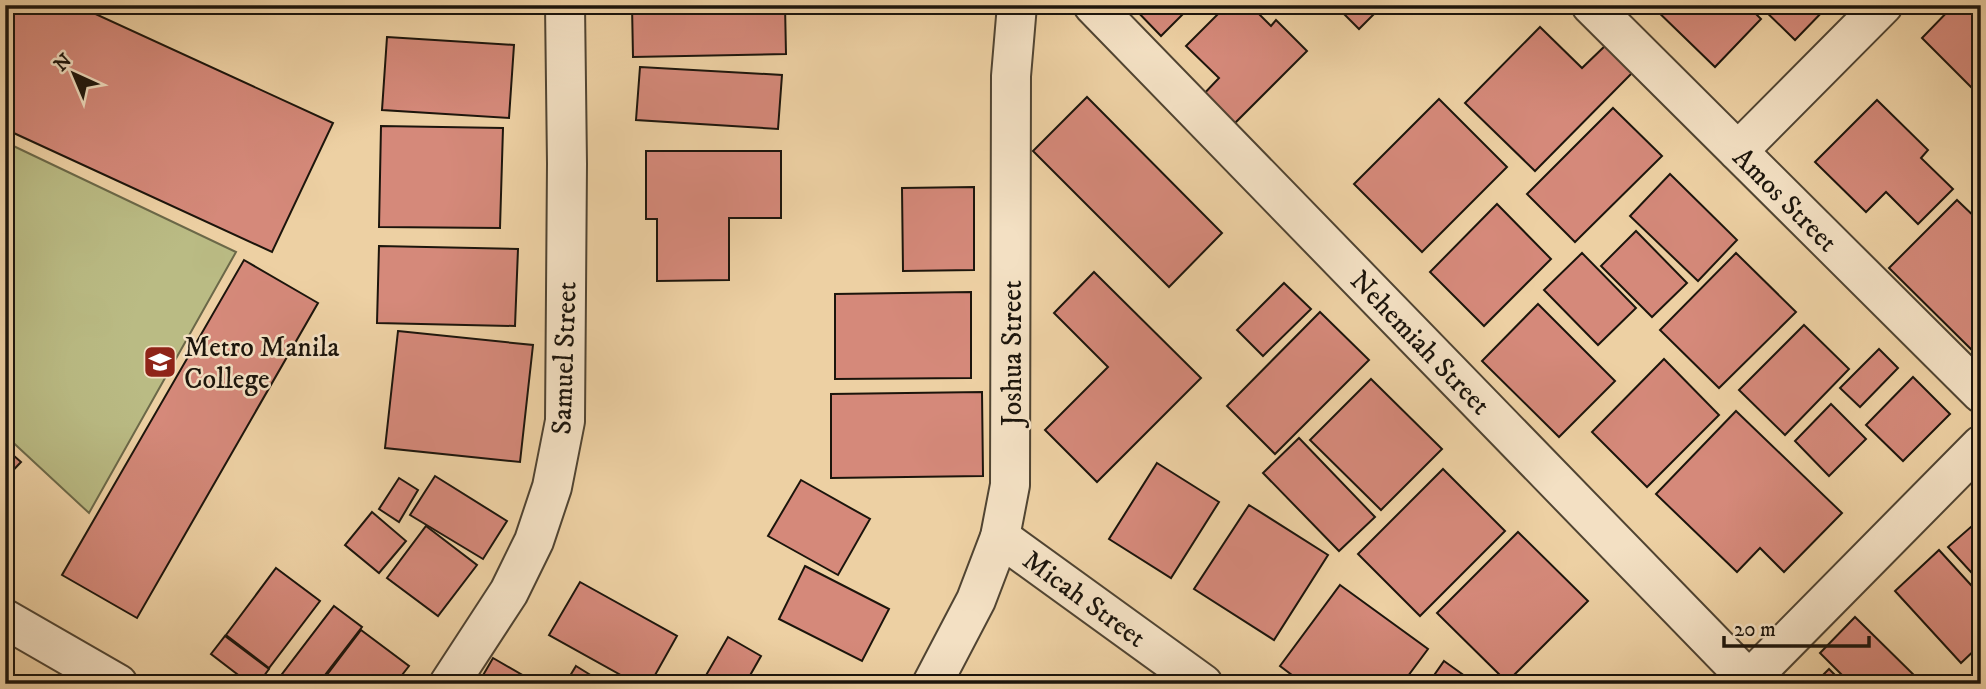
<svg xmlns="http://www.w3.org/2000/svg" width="1986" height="689" viewBox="0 0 1986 689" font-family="'IM FELL DW Pica',serif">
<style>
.park{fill:#babb84;stroke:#6b6848;stroke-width:2}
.building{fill:#d5897a;stroke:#1c150c;stroke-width:2}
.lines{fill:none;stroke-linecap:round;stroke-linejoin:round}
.minor-casing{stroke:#504432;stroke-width:42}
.minor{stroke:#f3e0c3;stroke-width:38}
.labels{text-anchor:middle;stroke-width:5;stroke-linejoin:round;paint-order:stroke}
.street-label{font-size:28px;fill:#1c150c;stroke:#f3e0c3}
.poi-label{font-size:28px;fill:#1c150c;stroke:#f3e0c3;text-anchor:start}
</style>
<rect width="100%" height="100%" fill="#edd0a3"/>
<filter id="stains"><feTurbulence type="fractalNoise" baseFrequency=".00286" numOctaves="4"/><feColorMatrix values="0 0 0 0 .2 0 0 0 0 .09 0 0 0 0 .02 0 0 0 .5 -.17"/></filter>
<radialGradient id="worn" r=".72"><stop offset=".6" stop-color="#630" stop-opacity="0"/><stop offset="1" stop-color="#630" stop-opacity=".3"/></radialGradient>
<!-- park -->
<polygon class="park" points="5,142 236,252 89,513 5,435"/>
<!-- building -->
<g class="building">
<polygon points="5,5 76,5 333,123 272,252 5,129"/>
<polygon points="632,5 785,5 786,54 633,57"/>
<polygon points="1131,5 1192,5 1161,36"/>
<polygon points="1227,5 1250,5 1271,26 1276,20 1307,51 1229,129 1199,99 1219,78 1186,46"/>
<polygon points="1335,5 1383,5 1359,29"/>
<polygon points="1651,5 1747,5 1761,19 1715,67"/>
<polygon points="1759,5 1829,5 1795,40"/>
<polygon points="1954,5 1981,5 1981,97 1922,38"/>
<polygon points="1540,27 1582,68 1607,44 1634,71 1535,171 1465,103"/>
<polygon points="387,37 514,45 509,118 382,110"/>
<polygon points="640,67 782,75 778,129 636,120"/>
<polygon points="1087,97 1222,233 1169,287 1033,151"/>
<polygon points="1439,99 1507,167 1422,252 1354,184"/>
<polygon points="1877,100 1928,150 1921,158 1953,189 1918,224 1886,192 1866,212 1815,162"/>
<polygon points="1613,108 1662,156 1575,242 1527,194"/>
<polygon points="381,126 503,128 500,228 379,227"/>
<polygon points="646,151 781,151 781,218 729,218 729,280 657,281 657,219 646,219"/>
<polygon points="1670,174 1737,240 1698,281 1630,216"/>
<polygon points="974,187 974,270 903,271 902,188"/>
<polygon points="1957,200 1981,223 1981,359 1889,268"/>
<polygon points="1497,204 1551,259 1484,326 1430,272"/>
<polygon points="1636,231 1687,283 1652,317 1601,266"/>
<polygon points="379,246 518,249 515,326 377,323"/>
<polygon points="1582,253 1636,308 1598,345 1544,290"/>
<polygon points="1736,253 1796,312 1719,388 1660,330"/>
<polygon points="244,260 318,303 137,618 62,575"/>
<polygon points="1094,272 1201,378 1097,482 1045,430 1108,367 1054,313"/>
<polygon points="1284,283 1311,309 1263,356 1237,330"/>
<polygon points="971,292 971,378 835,379 835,294"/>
<polygon points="1538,304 1615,381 1559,437 1482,361"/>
<polygon points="1320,312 1369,360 1275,454 1227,406"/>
<polygon points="1804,325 1849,369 1785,435 1739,390"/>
<polygon points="398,331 533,345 520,462 385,448"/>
<polygon points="1879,349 1898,368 1860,407 1840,388"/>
<polygon points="1664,359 1719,415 1647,487 1592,432"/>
<polygon points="1913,377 1950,414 1903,461 1866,425"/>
<polygon points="1371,379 1442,449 1381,510 1310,440"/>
<polygon points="982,392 983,476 831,478 831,394"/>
<polygon points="1831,404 1866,439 1829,476 1795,441"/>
<polygon points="1736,411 1842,513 1784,572 1760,548 1737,572 1656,494"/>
<polygon points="1299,438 1375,517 1339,551 1263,473"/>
<polygon points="5,448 21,462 5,479"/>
<polygon points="1157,463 1219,502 1171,578 1109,539"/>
<polygon points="1443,469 1505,531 1420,616 1358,554"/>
<polygon points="435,476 507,521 483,559 410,515"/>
<polygon points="399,478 418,490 399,522 379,509"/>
<polygon points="801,480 870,519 838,575 768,536"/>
<polygon points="1249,505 1328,555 1274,640 1194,589"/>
<polygon points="372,512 406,541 379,573 345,545"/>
<polygon points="426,526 477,565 438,616 387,578"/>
<polygon points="1972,526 1981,535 1981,583 1948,547"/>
<polygon points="1518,532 1588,601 1507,682 1437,613"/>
<polygon points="1939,550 1981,596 1981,644 1961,663 1895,591"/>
<polygon points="805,566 889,609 862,661 779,619"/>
<polygon points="276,568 320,601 269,668 226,635"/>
<polygon points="580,582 677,636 650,684 637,684 549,635"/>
<polygon points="1340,585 1428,649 1402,684 1304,684 1280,666"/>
<polygon points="334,606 362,627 318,684 278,684 276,682"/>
<polygon points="1855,617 1923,684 1851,684 1820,653"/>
<polygon points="361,630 409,666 395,684 320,684"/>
<polygon points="225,636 269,669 258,684 250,684 211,654"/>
<polygon points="728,637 761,656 748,679 756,684 701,684"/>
<polygon points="493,658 538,684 478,684"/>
<polygon points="1444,661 1476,684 1428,684"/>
<polygon points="576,666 605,684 565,684"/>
<polygon points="1829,669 1844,684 1814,684"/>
</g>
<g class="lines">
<defs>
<g id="minor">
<polyline points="1093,5 1749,680"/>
<polyline points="1591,5 1981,393"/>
<polyline points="1738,151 1883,5"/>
<polyline points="1000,537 1203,684"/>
<polyline points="5,619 118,684"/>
<polyline points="449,684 509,592 534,541 552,487 565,421 567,164 565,5"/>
<polyline points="932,684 976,600 1000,537 1010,485 1011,76 1017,5"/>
<polyline points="1745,684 1981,445"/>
</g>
</defs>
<!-- minor casing -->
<use href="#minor" class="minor-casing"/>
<!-- minor -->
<use href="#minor" class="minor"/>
</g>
<!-- icons -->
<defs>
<symbol id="university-square" viewBox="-11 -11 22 22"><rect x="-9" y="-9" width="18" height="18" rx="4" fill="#8f2418" stroke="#f3e0c3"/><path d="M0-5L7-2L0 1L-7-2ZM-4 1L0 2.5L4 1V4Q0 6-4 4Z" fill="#fff"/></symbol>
</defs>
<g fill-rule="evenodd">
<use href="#university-square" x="141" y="343" width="38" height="38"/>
</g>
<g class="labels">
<!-- street labels -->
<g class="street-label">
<text transform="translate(1786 199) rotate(45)" y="10">Amos Street</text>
<text transform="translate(1421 342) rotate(46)" y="10">Nehemiah Street</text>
<text transform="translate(1011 353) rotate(-90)" y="10">Joshua Street</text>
<text transform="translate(563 358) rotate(-88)" y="10">Samuel Street</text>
<text transform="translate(1085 598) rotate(36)" y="10">Micah Street</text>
</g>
<!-- poi labels -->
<g class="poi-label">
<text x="184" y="356">Metro Manila<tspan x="184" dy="32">College</tspan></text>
</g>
</g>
<!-- margin -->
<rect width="1986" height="689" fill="none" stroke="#edd0a3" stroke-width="28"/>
<rect x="7" y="7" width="1972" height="675" fill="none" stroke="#1c150c" stroke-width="3.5"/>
<rect x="14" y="14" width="1958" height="661" fill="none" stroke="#1c150c" stroke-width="2"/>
<!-- north arrow -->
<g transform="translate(74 74) rotate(316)" stroke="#f3e0c3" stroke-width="5" paint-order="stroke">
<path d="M0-5L12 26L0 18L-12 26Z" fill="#1c150c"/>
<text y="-10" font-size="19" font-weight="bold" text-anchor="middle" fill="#1c150c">N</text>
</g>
<!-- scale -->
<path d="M1724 636v10h145v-10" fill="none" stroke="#1c150c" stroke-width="3.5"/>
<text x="1734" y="636" font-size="21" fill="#1c150c" stroke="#f3e0c3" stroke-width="5" paint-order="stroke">20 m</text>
<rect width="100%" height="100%" filter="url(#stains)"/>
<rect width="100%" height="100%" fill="url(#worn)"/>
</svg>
